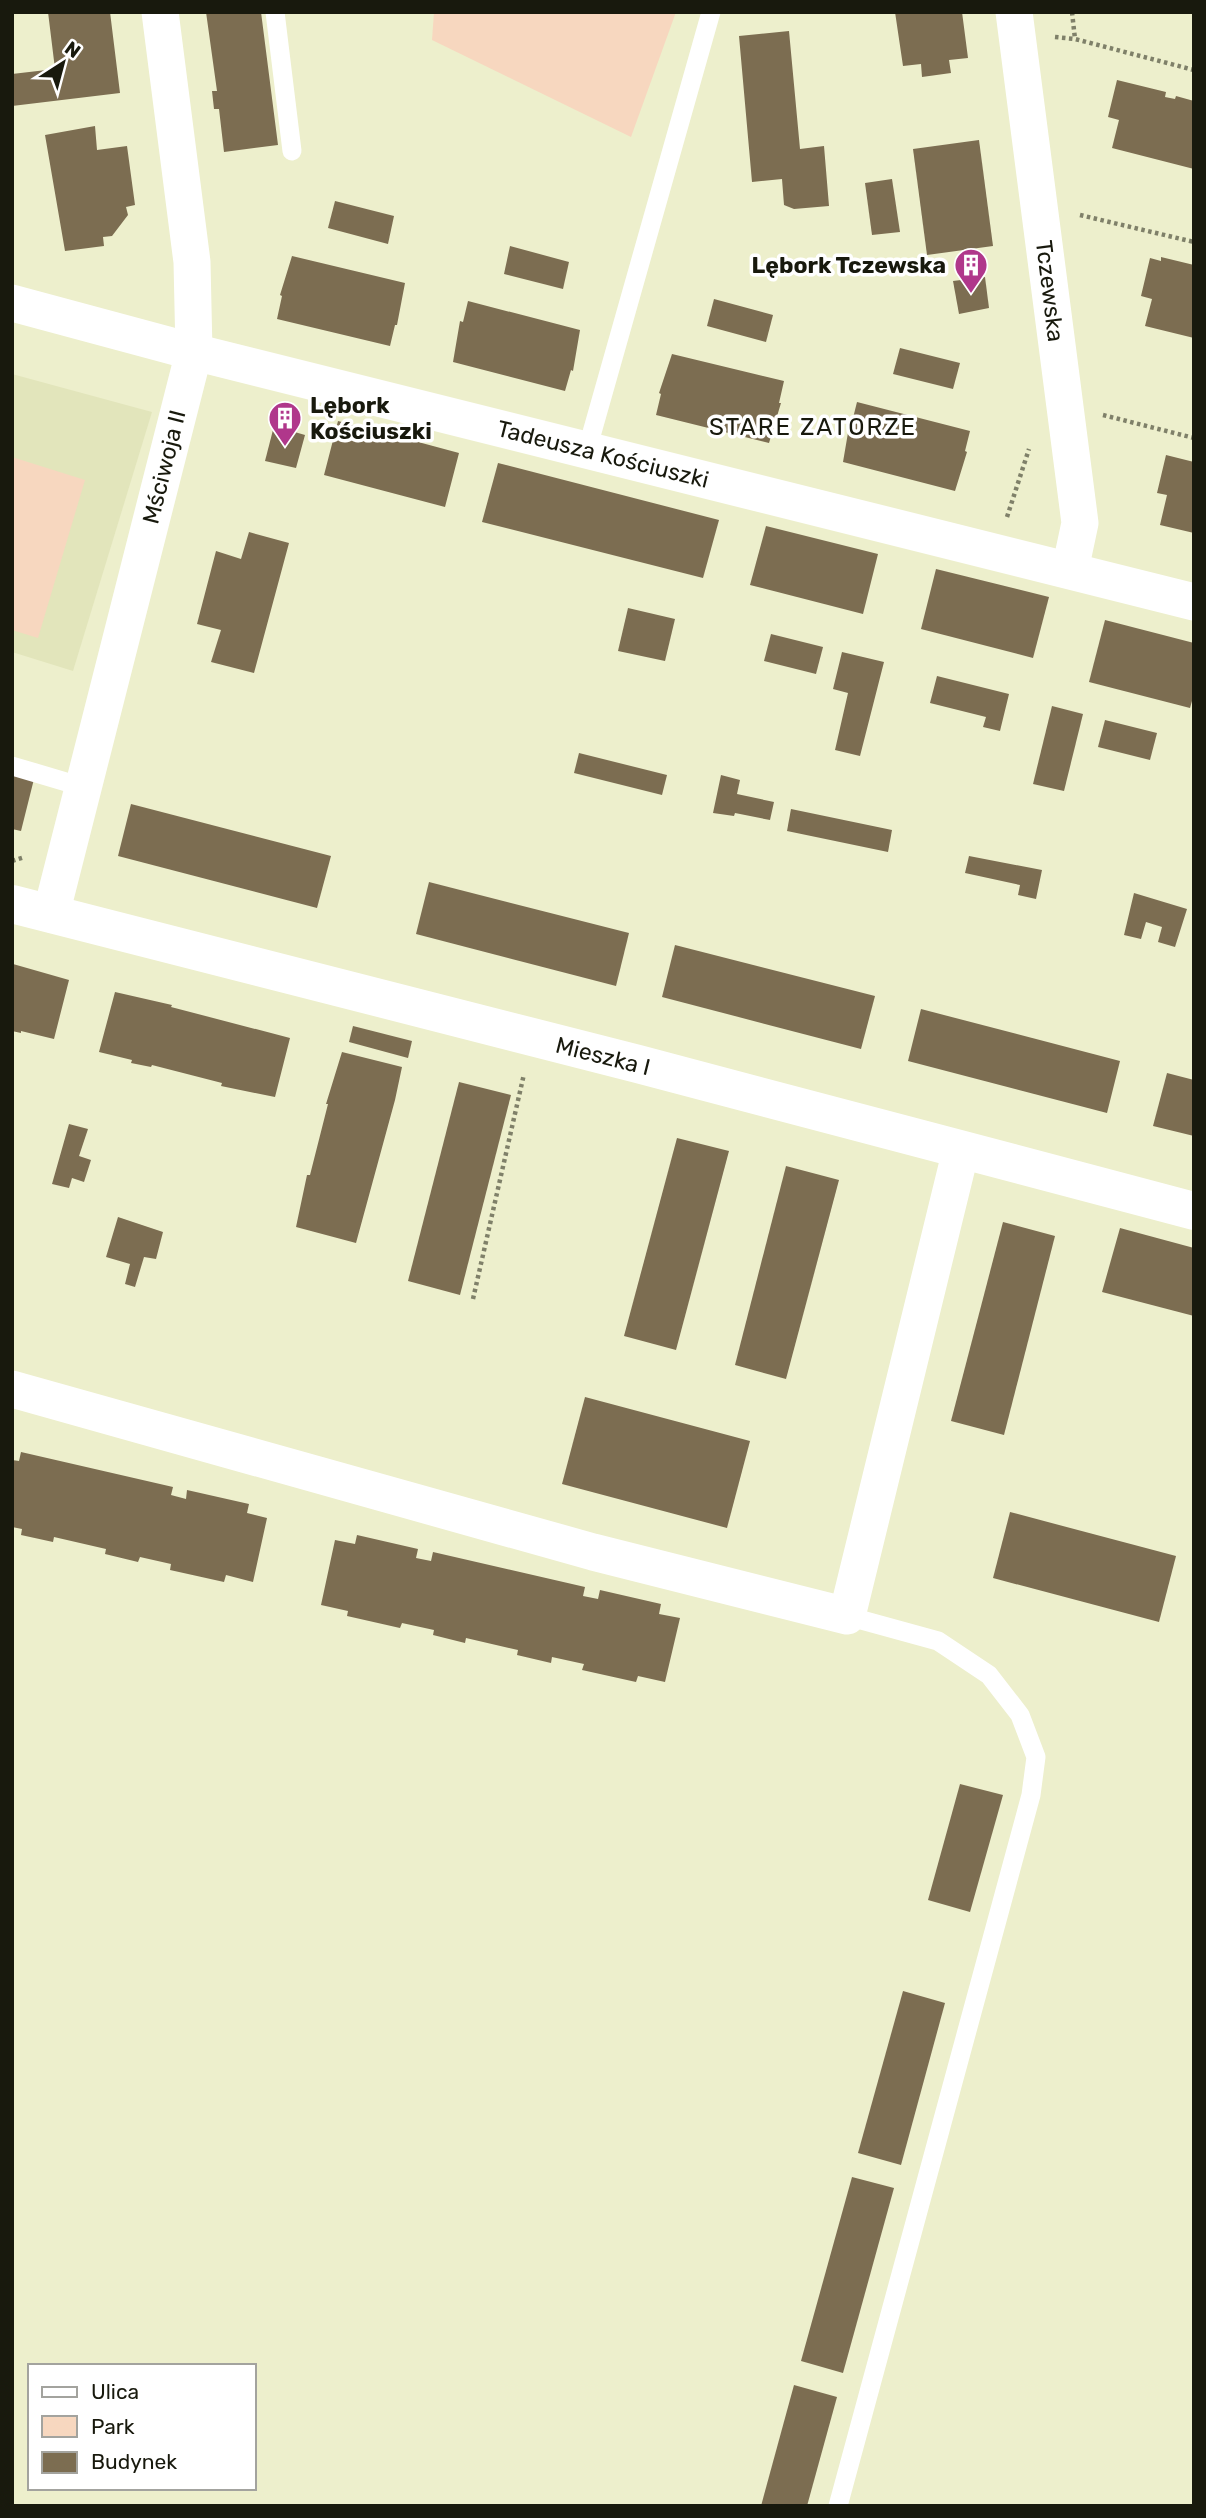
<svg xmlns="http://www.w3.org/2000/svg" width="1206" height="2518" viewBox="0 0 1206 2518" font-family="Rubik,sans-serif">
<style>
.built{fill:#e2e5bb}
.green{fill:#f7d7bf}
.building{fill:#7c6d51}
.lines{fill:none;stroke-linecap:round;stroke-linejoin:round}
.path{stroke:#7f8069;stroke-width:4.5;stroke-dasharray:3.5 3.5;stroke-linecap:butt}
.service{stroke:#fff;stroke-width:19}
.minor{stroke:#fff;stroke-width:37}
.tertiary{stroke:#fff;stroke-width:38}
.labels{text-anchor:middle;stroke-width:7;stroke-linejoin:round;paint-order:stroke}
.poi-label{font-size:23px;font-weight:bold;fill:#18190d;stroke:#fff;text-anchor:end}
.street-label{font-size:23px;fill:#18190d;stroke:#fff}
.neighbourhood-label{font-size:24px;letter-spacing:2px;fill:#18190d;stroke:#fff}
</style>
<rect width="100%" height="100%" fill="#edefcc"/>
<!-- built -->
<polygon class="built" points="12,374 152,412 73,671 12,652"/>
<!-- green -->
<g class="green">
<polygon points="434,12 676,12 631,137 432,40"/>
<polygon points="12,457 85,480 38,638 12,630"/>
</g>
<!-- building -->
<g class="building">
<polygon points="48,12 110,12 120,93 12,106 12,74 55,69"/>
<polygon points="206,12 261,12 278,145 224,152 219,109 214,109 212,91 217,91"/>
<polygon points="895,12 962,12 968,58 949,60 951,73 922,77 921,64 903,66"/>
<polygon points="789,31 800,149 824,146 829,206 794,209 784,205 782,179 752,182 739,36"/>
<polygon points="1117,80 1166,92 1165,97 1175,99 1176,96 1194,101 1194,169 1112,148 1119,120 1108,117"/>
<polygon points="95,126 97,150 127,146 135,205 126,207 128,215 112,236 103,237 104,246 65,251 45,135"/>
<polygon points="979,140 993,246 927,255 913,149"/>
<polygon points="892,179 900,232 872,235 865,183"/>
<polygon points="335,201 394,216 388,244 328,228"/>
<polygon points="510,246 569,262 563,289 504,274"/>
<polygon points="292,256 405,283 397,325 395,325 390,346 277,319 282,296 280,295"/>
<polygon points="1161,257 1194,265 1194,338 1145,326 1152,299 1141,296 1150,258 1161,261"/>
<polygon points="985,277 989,308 959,314 953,281"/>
<polygon points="714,299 773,315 766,342 707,326"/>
<polygon points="468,301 580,330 573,371 571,370 565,391 453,362 460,321 463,322"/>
<polygon points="900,348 960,363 953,389 893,374"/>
<polygon points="672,354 784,381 779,403 781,403 769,443 656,415 661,394 659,393"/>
<polygon points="857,402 970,431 965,451 967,452 955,491 843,462 850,421 852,422"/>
<polygon points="338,421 390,435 391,431 408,436 407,439 459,453 445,507 324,475"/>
<polygon points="274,426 305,435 296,468 265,461"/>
<polygon points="1166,455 1194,462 1194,533 1160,525 1167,495 1157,493"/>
<polygon points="498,463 719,520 703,578 482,522"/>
<polygon points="766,526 878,554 863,614 750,585"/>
<polygon points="249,532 289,543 254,673 211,662 221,630 197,624 216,551 241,559"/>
<polygon points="936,569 1049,597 1033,658 921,629"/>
<polygon points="628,608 675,619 665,661 618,651"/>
<polygon points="1105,620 1194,643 1194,694 1190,708 1089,682"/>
<polygon points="771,634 823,647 816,674 764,661"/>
<polygon points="842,652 884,662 860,756 835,750 848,693 833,689"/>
<polygon points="937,676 1009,694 1000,731 983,727 986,717 930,703"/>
<polygon points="1052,706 1083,714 1064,791 1033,784"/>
<polygon points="1105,720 1157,733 1150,760 1098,747"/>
<polygon points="579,753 667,775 662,795 574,773"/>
<polygon points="12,773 34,779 21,831 12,829"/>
<polygon points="721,775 740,780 737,794 774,802 770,820 735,813 734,816 713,813"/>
<polygon points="131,804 331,856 317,908 118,856"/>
<polygon points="791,809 892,830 888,852 787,831"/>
<polygon points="969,856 1042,870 1036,899 1018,895 1020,885 965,873"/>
<polygon points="429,882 629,933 616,986 416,934"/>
<polygon points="1134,893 1187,909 1175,947 1158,942 1162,927 1146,922 1141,939 1124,935"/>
<polygon points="675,945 875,996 861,1049 662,997"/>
<polygon points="13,964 69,980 54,1039 21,1031 21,1033 12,1031"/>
<polygon points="115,992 172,1005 171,1007 290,1038 275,1097 221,1086 222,1083 152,1065 151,1067 131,1063 132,1060 99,1052"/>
<polygon points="921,1009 1120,1061 1107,1113 908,1061"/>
<polygon points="353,1026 412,1041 408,1058 349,1042"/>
<polygon points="342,1052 402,1067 395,1100 356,1243 296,1227 307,1175 310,1175 328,1104 326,1104"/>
<polygon points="1167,1073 1194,1080 1194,1136 1153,1126"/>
<polygon points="459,1082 511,1095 460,1295 408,1281"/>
<polygon points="69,1124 88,1129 79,1156 91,1160 84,1182 72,1178 69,1188 52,1184"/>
<polygon points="677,1138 729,1151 676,1350 624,1336"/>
<polygon points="786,1166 839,1180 786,1379 735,1365"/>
<polygon points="118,1217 163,1232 156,1259 144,1257 135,1287 125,1284 130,1264 106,1257"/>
<polygon points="1003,1222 1055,1236 1004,1435 951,1421"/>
<polygon points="1120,1228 1194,1248 1194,1316 1102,1292"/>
<polygon points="585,1397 750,1441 727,1528 562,1484"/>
<polygon points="21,1452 173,1487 171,1495 186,1499 187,1490 249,1504 247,1513 267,1518 253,1582 226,1575 224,1582 170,1570 171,1564 140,1557 138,1562 105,1554 106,1549 54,1537 53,1542 21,1535 22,1529 12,1527 12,1460 19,1461"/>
<polygon points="1010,1512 1176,1556 1159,1622 993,1578"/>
<polygon points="357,1535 418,1549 416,1558 431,1561 433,1552 585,1587 583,1596 598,1599 600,1590 661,1604 659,1614 680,1618 665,1682 638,1676 636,1682 582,1670 584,1664 552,1657 551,1663 517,1655 518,1650 466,1638 465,1643 433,1635 434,1630 402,1623 400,1628 347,1616 348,1611 321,1605 335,1540 355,1544"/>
<polygon points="960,1784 1003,1795 970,1912 928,1900"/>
<polygon points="903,1991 945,2003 901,2165 858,2153"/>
<polygon points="852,2177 894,2188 843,2373 801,2361"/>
<polygon points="794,2385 837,2397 807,2506 761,2506"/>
</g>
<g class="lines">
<!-- path -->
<g class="path">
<polyline points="1072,12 1075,39"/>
<polyline points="1055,37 1075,39 1194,70"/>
<polyline points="1080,215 1194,242"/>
<polyline points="1103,415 1194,438"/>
<polyline points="1007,517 1029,449"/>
<polyline points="12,861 25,857"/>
<polyline points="473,1299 524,1074"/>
</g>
<!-- service -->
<g class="service">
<polyline points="275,12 292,151"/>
<polyline points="587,450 711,12"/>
<polyline points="12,766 83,787"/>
<polyline points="838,2506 1031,1795 1036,1757 1020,1715 989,1675 938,1641 847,1616"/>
</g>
<!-- minor -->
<g class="minor">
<polyline points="1014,12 1080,523 1070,570"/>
<polyline points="12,303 194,352 1194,602"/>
<polyline points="51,914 194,352 192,262 160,12"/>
<polyline points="12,1389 593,1552 847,1616 961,1150"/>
</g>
<!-- tertiary -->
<polyline class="tertiary" points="12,904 638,1064 1194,1211"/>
</g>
<!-- icons -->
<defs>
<symbol id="building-pin" viewBox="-11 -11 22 30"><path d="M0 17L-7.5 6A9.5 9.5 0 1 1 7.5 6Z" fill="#b0378b" stroke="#fff"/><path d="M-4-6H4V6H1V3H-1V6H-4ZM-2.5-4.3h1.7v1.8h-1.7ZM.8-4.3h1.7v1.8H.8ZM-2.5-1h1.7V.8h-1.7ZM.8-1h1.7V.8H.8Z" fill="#fff"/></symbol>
</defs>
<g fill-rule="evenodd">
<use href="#building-pin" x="952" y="246" width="38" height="52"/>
<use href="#building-pin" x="266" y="399" width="38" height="52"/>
</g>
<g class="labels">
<!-- poi labels -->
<g class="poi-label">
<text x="946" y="273">Lębork Tczewska</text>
<text x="310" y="413" text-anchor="start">Lębork<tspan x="310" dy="26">Kościuszki</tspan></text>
</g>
<!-- street labels -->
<g class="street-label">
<text transform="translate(1050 291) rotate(83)" y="8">Tczewska</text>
<text transform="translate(603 454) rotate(14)" y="8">Tadeusza Kościuszki</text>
<text transform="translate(164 467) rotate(-76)" y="8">Mściwoja II</text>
<text transform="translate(603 1056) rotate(14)" y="8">Mieszka I</text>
</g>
<!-- neighbourhood labels -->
<g class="neighbourhood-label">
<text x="813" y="435">STARE ZATORZE</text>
</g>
</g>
<!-- border -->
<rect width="1206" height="2518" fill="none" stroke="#18190d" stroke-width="28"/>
<!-- legend -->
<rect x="28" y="2364" width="228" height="126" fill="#ffffff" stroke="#a3a39e" stroke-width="2"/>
<rect x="42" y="2387" width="35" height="10" fill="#ffffff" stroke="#a3a39e" stroke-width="2"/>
<text x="91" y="2399" font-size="21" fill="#18190d">Ulica</text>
<rect x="42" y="2416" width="35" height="21" fill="#f7d7bf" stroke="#a3a39e" stroke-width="2"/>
<text x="91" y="2434" font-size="21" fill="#18190d">Park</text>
<rect x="42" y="2452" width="35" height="21" fill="#7c6d51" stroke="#a3a39e" stroke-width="2"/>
<text x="91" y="2469" font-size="21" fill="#18190d">Budynek</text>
<!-- north arrow -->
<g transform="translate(63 63) rotate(36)" stroke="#ffffff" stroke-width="5" paint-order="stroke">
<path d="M0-5L12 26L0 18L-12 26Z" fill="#18190d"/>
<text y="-10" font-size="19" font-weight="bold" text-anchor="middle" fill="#18190d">N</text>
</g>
</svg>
